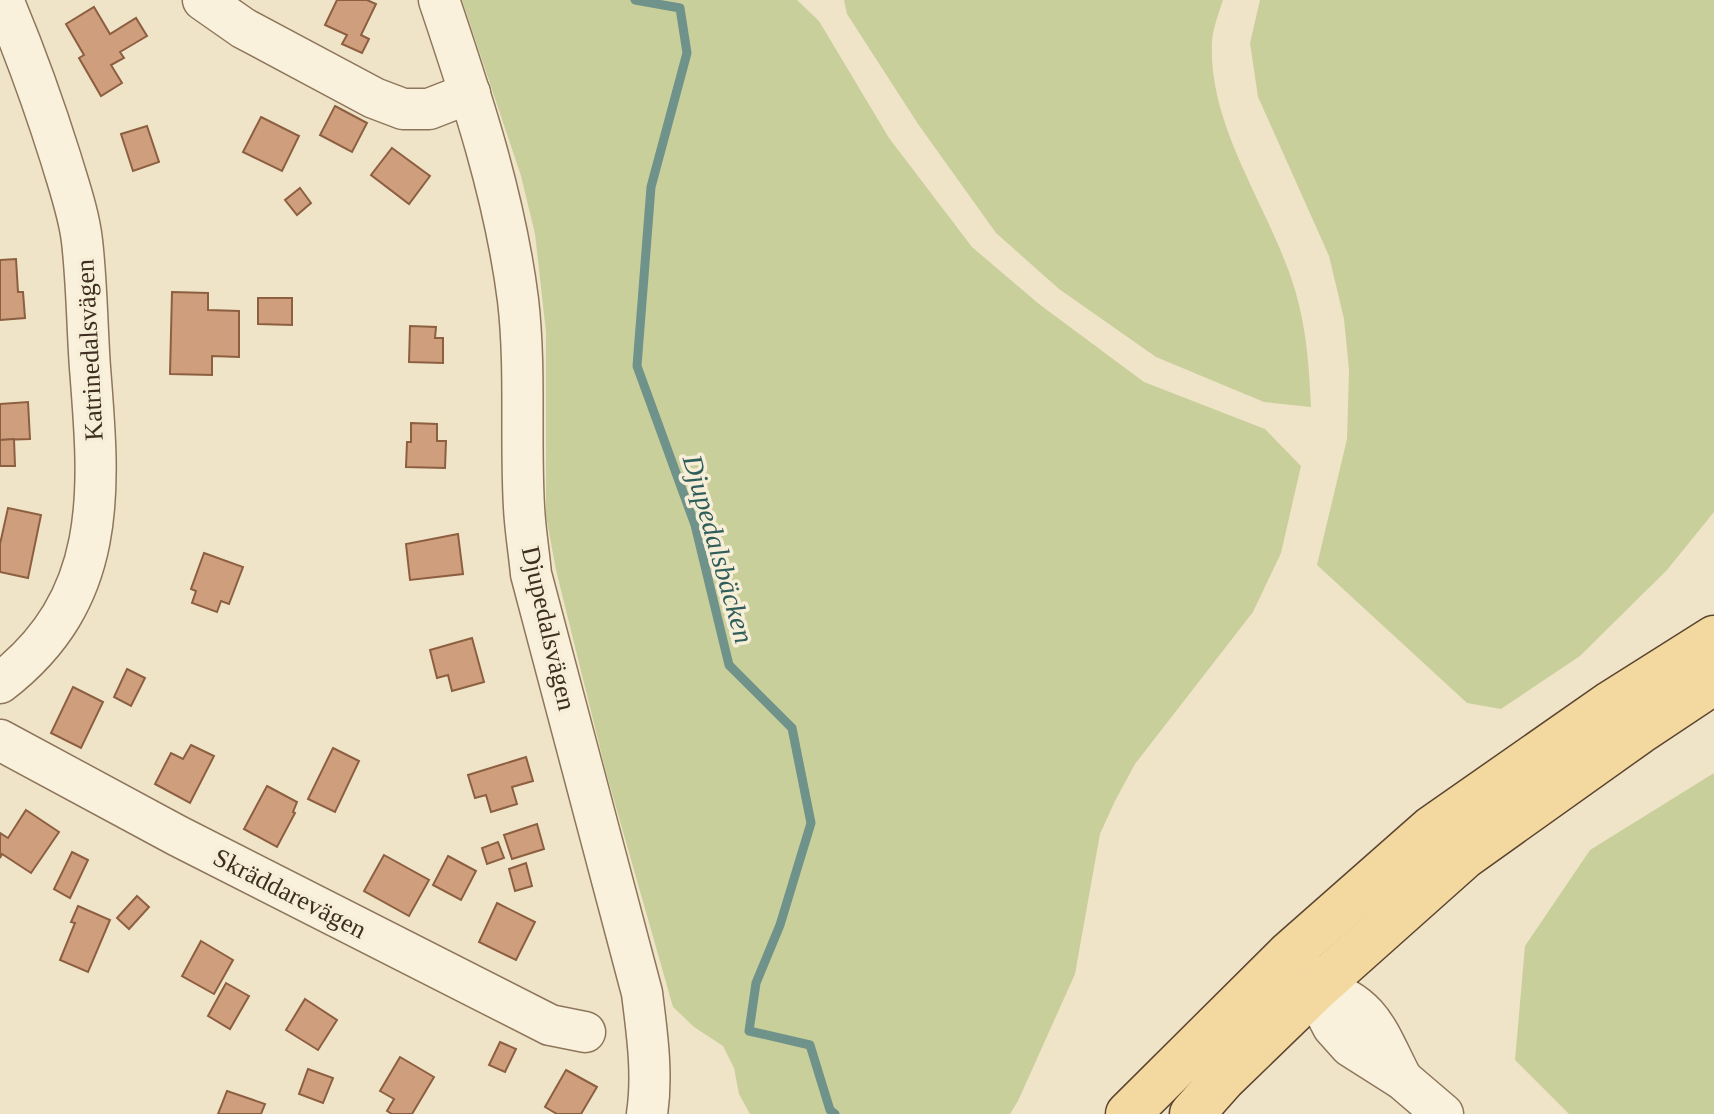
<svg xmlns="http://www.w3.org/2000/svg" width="1714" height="1114" viewBox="0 0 1714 1114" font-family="'Times New Roman',serif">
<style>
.green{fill:#c9cf9b}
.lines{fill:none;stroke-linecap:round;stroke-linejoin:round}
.stream{stroke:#6f938a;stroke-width:9}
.building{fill:#cf9f7d;stroke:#8d5f41;stroke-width:2}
.minor-casing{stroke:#8d765c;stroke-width:43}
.major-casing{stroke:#5b4430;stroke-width:47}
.minor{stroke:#faf1dc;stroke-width:40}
.major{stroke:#f3d9a0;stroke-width:44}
.labels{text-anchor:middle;stroke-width:7;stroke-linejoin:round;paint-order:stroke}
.street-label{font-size:26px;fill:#3d2e20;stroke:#f7eed8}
.water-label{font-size:28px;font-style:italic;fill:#2f5d5a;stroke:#f7eed8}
</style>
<rect width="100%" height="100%" fill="#f0e4c8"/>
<!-- green -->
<g class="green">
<polygon points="462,0 797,0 819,21 889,138 972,247 1039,304 1144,382 1265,429 1301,466 1281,553 1253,612 1135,764 1115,801 1100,834 1075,974 1018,1101 1010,1114 750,1114 739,1094 734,1068 723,1046 694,1027 673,1007 606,772 556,570 546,516 546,332 535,234 521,176"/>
<path d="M844 0H1223C1219 13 1213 28 1212 41 1208 120 1259 193 1286 264 1305 311 1309 358 1311 407L1264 402 1156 357 1059 289 996 233 918 124 847 14Z"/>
<polygon points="1260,0 1714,0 1714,512 1667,570 1580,656 1501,709 1467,703 1317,565 1347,439 1349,370 1344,319 1329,256 1258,97 1250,43"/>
<polygon points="1714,773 1714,1114 1569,1114 1515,1060 1525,946 1590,850"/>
</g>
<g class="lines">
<!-- stream -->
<polyline class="stream" points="635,0 680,8 687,53 651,187 637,366 695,525 729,665 792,728 811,823 780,925 756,983 749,1031 810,1045 830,1110 835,1114"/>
</g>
<!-- building -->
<g class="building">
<polygon points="337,0 367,0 376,4 361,35 369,39 362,53 342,44 347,35 325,25"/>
<polygon points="94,7 110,34 136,18 147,36 120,52 124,58 111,65 122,83 101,96 79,58 84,55 66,24"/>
<polygon points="335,106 367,123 352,152 320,135"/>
<polygon points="261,117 299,136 282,171 243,152"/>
<polygon points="147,126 159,162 133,171 121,134"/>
<polygon points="392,148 430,176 409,204 371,175"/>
<polygon points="300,188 311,203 297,215 285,200"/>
<polygon points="16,259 18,292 23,292 25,318 0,320 0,260"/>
<polygon points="172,292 208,293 208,310 239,311 239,357 212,356 212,375 170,374"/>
<polygon points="258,298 292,298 292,325 258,324"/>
<polygon points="410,326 436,327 435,338 443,338 443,363 409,362"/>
<polygon points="28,402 30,439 0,440 0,404"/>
<polygon points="411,423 437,424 437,441 446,441 445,468 406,467 407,442 411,442"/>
<polygon points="14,439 15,466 0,466 0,440"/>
<polygon points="8,508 41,515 28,578 0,572 0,544"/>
<polygon points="458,534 463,574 410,580 406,544"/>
<polygon points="204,553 243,567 229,604 221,601 217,612 192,603 196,591 191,589"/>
<polygon points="472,638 484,682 452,691 448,675 437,678 430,650"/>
<polygon points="127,669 145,678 131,706 114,697"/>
<polygon points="73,687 103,702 81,748 51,733"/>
<polygon points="191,745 214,756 190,803 155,784 171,753 183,759"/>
<polygon points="333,748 359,761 335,812 308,799"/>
<polygon points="526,757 533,781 512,787 517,804 491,812 486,795 475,798 468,775"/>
<polygon points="267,786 297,802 293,812 295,813 277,847 244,829"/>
<polygon points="26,810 59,832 31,873 2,854 0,858 0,833 8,838"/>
<polygon points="537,824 544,849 512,859 504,835"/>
<polygon points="498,842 504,858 487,864 482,848"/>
<polygon points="72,852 88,860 70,898 54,889"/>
<polygon points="384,855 429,880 409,916 364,891"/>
<polygon points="448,856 476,871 461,900 433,885"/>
<polygon points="526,863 532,886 515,891 509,869"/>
<polygon points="137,896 149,907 129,929 117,918"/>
<polygon points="497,903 535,922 516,960 479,942"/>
<polygon points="78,906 110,920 88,972 60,960 75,923 71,922"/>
<polygon points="201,941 233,960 214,994 182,976"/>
<polygon points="226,983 249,996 230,1029 208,1016"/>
<polygon points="305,999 337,1020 318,1050 286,1030"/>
<polygon points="500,1042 516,1049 505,1072 489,1065"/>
<polygon points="400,1057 434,1077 412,1114 392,1114 387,1111 394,1099 380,1091"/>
<polygon points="308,1069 333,1078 323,1103 299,1094"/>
<polygon points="566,1070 597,1087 581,1114 557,1114 545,1107"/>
<polygon points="227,1091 265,1104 261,1114 218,1114"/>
</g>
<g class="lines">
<defs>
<g id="minor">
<polyline points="203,0 243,28 374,98 403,109 429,109 470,93"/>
<path d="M439 0C472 98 505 197 518 300 526 369 520 438 524 507 525 529 529 552 531 574L642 993C647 1033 653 1074 647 1114"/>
<path d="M0 683C109 599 100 492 90 368 87 326 87 284 82 241 79 214 69 186 61 159 44 105 25 52 3 0"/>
<polyline points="0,740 178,836 550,1025 585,1032"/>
<polyline points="1300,966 1318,987 1323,1008 1333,1027 1350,1046 1402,1079 1443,1114"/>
<path d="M1318 987C1373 1005 1377 1031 1402 1079"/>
</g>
<g id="major">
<polyline points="1128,1114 1289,954 1432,828 1611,703 1714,638"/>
<polyline points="1192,1114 1224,1078 1318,987 1465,856 1639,732 1714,682"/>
</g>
</defs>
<!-- minor casing -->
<use href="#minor" class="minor-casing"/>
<!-- major casing -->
<use href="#major" class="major-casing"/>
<!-- minor -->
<use href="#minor" class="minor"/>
<!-- major -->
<use href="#major" class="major"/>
</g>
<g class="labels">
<!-- street labels -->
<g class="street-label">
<text transform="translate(89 350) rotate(-93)" y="9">Katrinedalsvägen</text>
<text transform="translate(549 628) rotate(77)" y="9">Djupedalsvägen</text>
<text transform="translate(290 893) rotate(27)" y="9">Skräddarevägen</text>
</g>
<!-- water labels -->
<g class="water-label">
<text transform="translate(719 549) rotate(74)" y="10">Djupedalsbäcken</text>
</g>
</g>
</svg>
